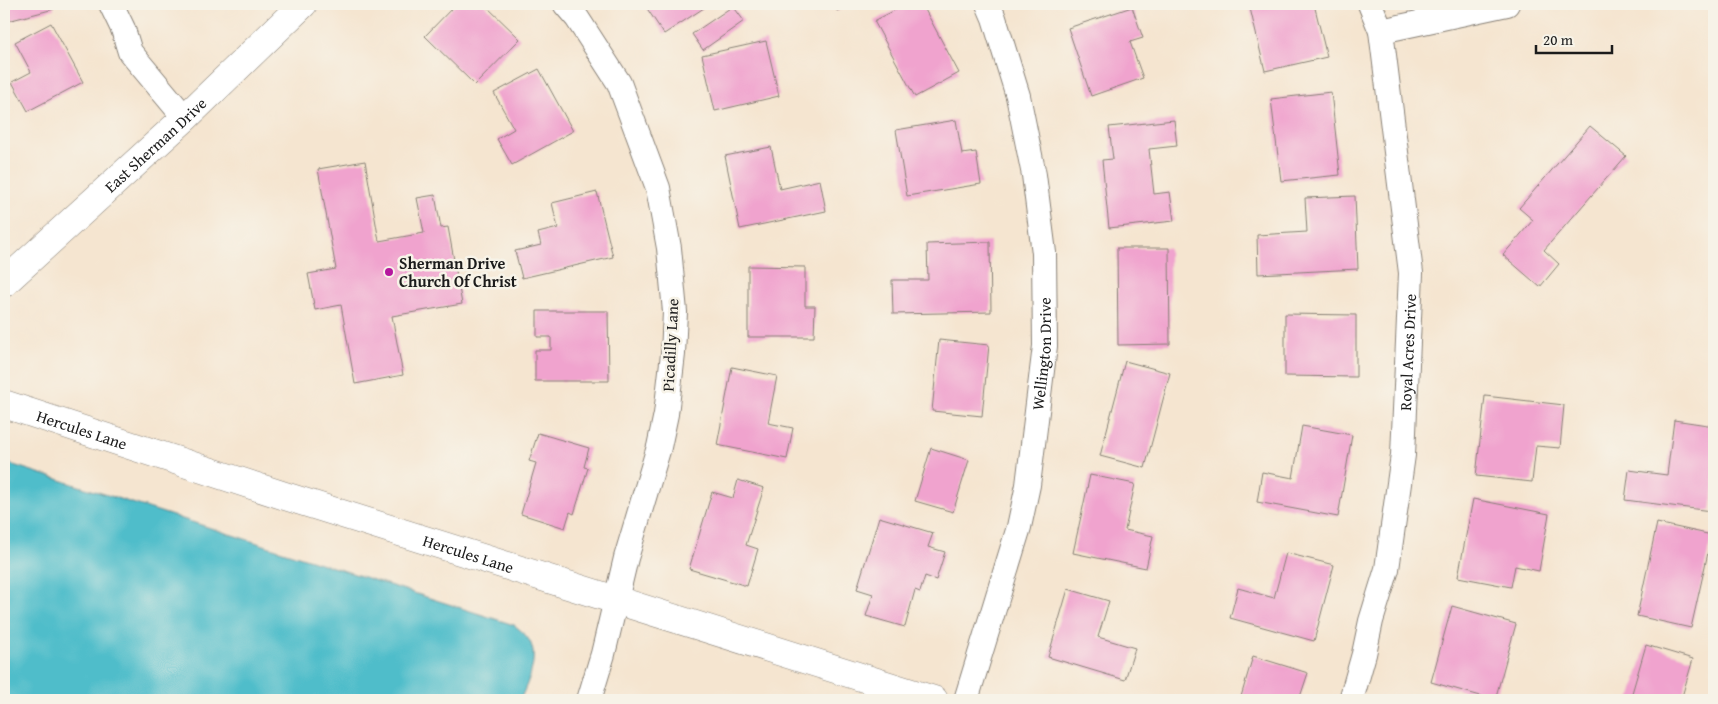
<svg xmlns="http://www.w3.org/2000/svg" width="1718" height="704" viewBox="0 0 1718 704" font-family="'Gentium Book Plus',serif">
<style>
.water{fill:#50bdca;stroke:#366c73}
.building{fill:#f0a3ce}
.lines{fill:none;stroke-linecap:round;stroke-linejoin:round}
.street-casing{stroke:#888076;stroke-width:26}
.secondary-casing{stroke:#888076;stroke-width:29}
.street{stroke:#fff;stroke-width:24}
.secondary{stroke:#fff;stroke-width:28}
.poi-dot{fill:#b5179e;stroke:#f7f3e8;stroke-width:2}
.labels{text-anchor:middle;stroke-width:5;stroke-linejoin:round;paint-order:stroke}
.street-label{font-size:16px;fill:#1c1c1c;stroke:#f7f3e8}
.poi-label{font-size:16px;font-weight:bold;fill:#1c1c1c;stroke:#f7f3e8;text-anchor:start}
</style>
<rect width="100%" height="100%" fill="#f7f3e8"/>
<filter id="ink" filterUnits="userSpaceOnUse"><feTurbulence type="fractalNoise" baseFrequency=".02" numOctaves="2"/><feDisplacementMap in="SourceGraphic" scale="10" xChannelSelector="R" yChannelSelector="G"/><feConvolveMatrix kernelMatrix="1 2 1 2 8 2 1 2 1" color-interpolation-filters="sRGB"/></filter>
<filter id="wash" filterUnits="userSpaceOnUse"><feTurbulence type="fractalNoise" baseFrequency=".0096" numOctaves="4" result="noise"/><feDisplacementMap in="SourceGraphic" scale="20" xChannelSelector="R" yChannelSelector="G"/><feGaussianBlur stdDeviation="1.12" result="paint"/><feColorMatrix in="noise" values="0 0 0 0 0 0 0 0 0 0 0 0 0 0 0 0 0 1.4 0 .05"/><feComposite in="paint" operator="in"/></filter>
<g filter="url(#wash)">
<rect width="100%" height="100%" fill="#f5e5d0"/>
<!-- water -->
<path class="water" d="M4 462 514 625C518 628 523 632 526 636 542 654 528 682 520 700H4Z"/>
<g id="blocks">
<!-- building -->
<g class="building">
<polygon points="4,4 53,4 54,9 4,22"/>
<polygon points="456,4 484,4 520,39 475,85 425,36"/>
<polygon points="644,4 710,4 664,34"/>
<polygon points="833,4 851,4 837,11"/>
<polygon points="907,4 922,4 959,73 915,97 874,21"/>
<polygon points="1249,4 1314,4 1327,57 1265,71"/>
<polygon points="733,6 744,21 703,50 692,34"/>
<polygon points="1132,7 1143,38 1130,42 1143,78 1091,96 1068,28"/>
<polygon points="51,23 83,82 28,111 12,82 31,72 15,42"/>
<polygon points="766,41 779,96 715,111 702,55"/>
<polygon points="539,69 573,131 512,165 497,139 514,129 494,93"/>
<polygon points="1331,92 1340,175 1281,181 1271,99"/>
<polygon points="956,120 962,154 976,152 981,184 907,196 896,130"/>
<polygon points="1174,120 1177,146 1149,149 1154,194 1170,192 1174,221 1109,228 1102,160 1113,159 1109,127"/>
<polygon points="1590,126 1626,156 1544,250 1559,264 1540,287 1503,255 1533,220 1519,208"/>
<polygon points="771,147 780,189 820,180 826,211 740,229 725,156"/>
<polygon points="365,161 379,241 424,233 417,198 435,195 441,228 448,227 462,304 392,316 403,375 355,384 341,305 315,310 308,274 336,269 318,169"/>
<polygon points="597,192 613,257 522,278 515,251 541,245 538,233 558,228 552,203"/>
<polygon points="1355,196 1358,269 1258,274 1257,235 1307,232 1305,198"/>
<polygon points="990,242 991,312 893,314 892,280 928,280 927,244"/>
<polygon points="1117,248 1169,248 1170,344 1118,345"/>
<polygon points="748,266 805,267 805,306 815,306 814,337 748,337"/>
<polygon points="537,311 608,311 609,381 535,381 535,350 551,350 551,337 537,337"/>
<polygon points="1285,314 1356,315 1356,377 1285,376"/>
<polygon points="939,340 989,345 982,416 932,411"/>
<polygon points="1125,361 1170,373 1145,468 1100,456"/>
<polygon points="732,367 777,376 768,423 793,428 787,459 717,445"/>
<polygon points="1485,396 1564,405 1560,448 1536,446 1532,482 1476,476"/>
<polygon points="1674,420 1714,426 1714,488 1711,511 1625,500 1629,470 1667,475"/>
<polygon points="1302,426 1352,435 1338,517 1257,502 1262,472 1293,478"/>
<polygon points="538,433 589,448 584,467 588,468 574,514 570,512 565,528 521,514 536,463 529,461"/>
<polygon points="931,448 969,460 953,512 915,501"/>
<polygon points="1090,475 1135,484 1125,530 1153,536 1146,568 1073,553"/>
<polygon points="738,480 764,488 746,545 758,549 747,586 689,569 712,492 733,498"/>
<polygon points="1473,499 1549,514 1539,571 1515,566 1511,587 1458,577"/>
<polygon points="879,517 933,533 928,547 945,552 936,580 925,576 920,592 915,590 905,627 866,616 873,594 857,589"/>
<polygon points="1657,523 1712,535 1691,628 1637,616"/>
<polygon points="1286,553 1334,565 1314,641 1230,618 1238,588 1274,598"/>
<polygon points="1068,589 1109,601 1098,637 1135,648 1125,680 1048,657"/>
<polygon points="1452,606 1516,624 1495,700 1431,682"/>
<polygon points="1646,645 1693,659 1681,700 1630,700"/>
<polygon points="1253,656 1308,673 1299,700 1240,700"/>
</g>
</g>
</g>
<g filter="url(#ink)">
<use href="#blocks" fill-opacity="0" stroke="#888076" stroke-width="1"/>
<g class="lines">
<defs>
<g id="street">
<polyline points="111,4 123,29 130,52 185,118"/>
<polyline points="565,4 577,18 619,83 658,188 669,248 675,312 673,354 666,414 659,447 626,558 603,654 589,700"/>
<polyline points="1381,31 1507,4"/>
<path id="s1" d="M966 700 1019 527 1028 485 1045 346 1044 253 1034 175 1018 96 994 18 988 4"/>
<path id="s2" d="M1351 700 1364 654 1371 621 1387 569 1403 455 1411 273 1381 31 1370 4"/>
</g>
<g id="secondary">
<path id="s3" d="M4 283 185 118 303 4"/>
<path id="s4" d="M4 404 285 496 934 700"/>
</g>
</defs>
<!-- street casing -->
<use href="#street" class="street-casing"/>
<!-- secondary casing -->
<use href="#secondary" class="secondary-casing"/>
<!-- street -->
<use href="#street" class="street"/>
<!-- secondary -->
<use href="#secondary" class="secondary"/>
</g>
</g>
<!-- markers -->
<circle class="poi-dot" cx="389" cy="272" r="5"/>
<g class="labels">
<!-- street labels -->
<g class="street-label">
<text dy="6" stroke="none"><textPath href="#s3" startOffset="205">East Sherman Drive</textPath></text>
<text transform="translate(670 345) rotate(-87)" y="6">Picadilly Lane</text>
<text dy="6" stroke="none"><textPath href="#s1" startOffset="356">Wellington Drive</textPath></text>
<text dy="6" stroke="none"><textPath href="#s2" startOffset="354">Royal Acres Drive</textPath></text>
<text dy="6" stroke="none"><textPath href="#s4" startOffset="82">Hercules Lane</textPath></text>
<text dy="6" stroke="none"><textPath href="#s4" startOffset="488">Hercules Lane</textPath></text>
</g>
<!-- poi labels -->
<g class="poi-label">
<text x="399" y="269">Sherman Drive<tspan x="399" dy="18">Church Of Christ</tspan></text>
</g>
</g>
<!-- margin -->
<rect width="1718" height="704" fill="none" stroke="#f7f3e8" stroke-width="20"/>
<!-- scale -->
<path d="M1536 45v8h76v-8" fill="none" stroke="#1c1c1c" stroke-width="2.5"/>
<text x="1543" y="45" font-size="15" fill="#1c1c1c" stroke="#f7f3e8" stroke-width="4" paint-order="stroke">20 m</text>
</svg>
